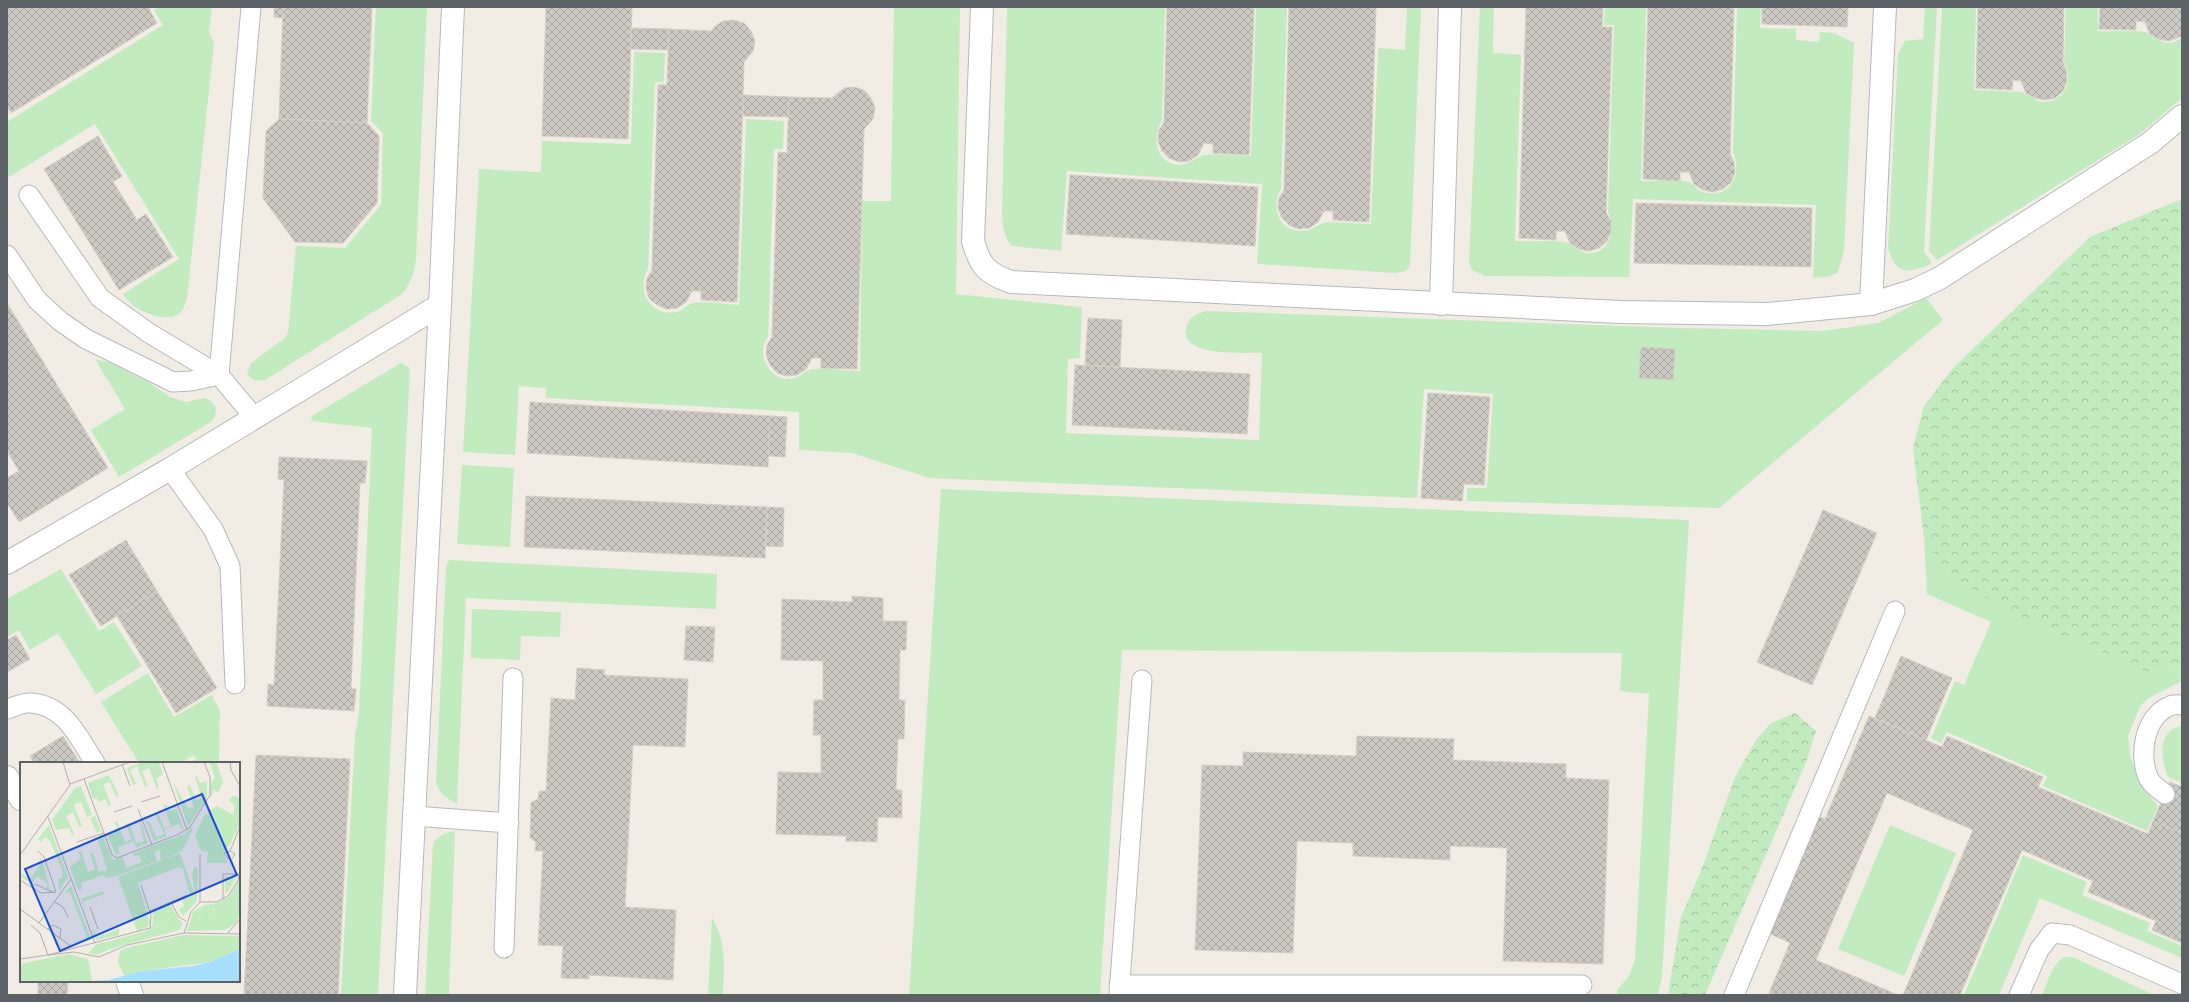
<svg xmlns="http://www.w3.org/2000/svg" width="2189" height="1002" viewBox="0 0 2189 1002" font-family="Overpass,sans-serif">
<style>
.grass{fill:#c2ebbf}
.forest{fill:url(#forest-crowns)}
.building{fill:url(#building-cross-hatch);stroke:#d6cfc3}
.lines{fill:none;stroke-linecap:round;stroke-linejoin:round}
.service-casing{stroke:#b6b9bd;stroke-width:21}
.minor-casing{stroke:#b6b9bd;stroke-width:24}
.service{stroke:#fff;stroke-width:19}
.minor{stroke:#fff;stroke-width:22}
.inset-road{fill:none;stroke:#b2b1af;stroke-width:1}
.view{fill:#1d4ed8;fill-opacity:0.15;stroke:#1d4ed8;stroke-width:2}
.inset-edge{fill:none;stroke:#5d6267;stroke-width:2}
</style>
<defs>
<pattern id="forest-crowns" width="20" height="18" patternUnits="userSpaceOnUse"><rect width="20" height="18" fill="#c2ebbf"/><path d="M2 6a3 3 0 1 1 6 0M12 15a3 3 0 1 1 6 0" fill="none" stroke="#a1c29f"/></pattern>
<pattern id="building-cross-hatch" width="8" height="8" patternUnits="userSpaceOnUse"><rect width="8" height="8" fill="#ccc8c2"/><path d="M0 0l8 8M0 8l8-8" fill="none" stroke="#a9a6a1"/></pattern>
</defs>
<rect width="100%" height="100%" fill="#f1ede5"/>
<!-- grass -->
<g class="grass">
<path d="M159 7H212L209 32 214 43 187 299C185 302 184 308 182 311 171 324 145 314 134 306 130 303 126 298 123 294L179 259 95 124 7 178V122L163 25 154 10Z"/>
<path d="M376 7H427L416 259C414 273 411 283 402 294L265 380C256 381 252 381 247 374L251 363 285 338 288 333 296 246 345 248 381 205 383 133 371 121Z"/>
<path d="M894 7H960L956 294 1082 307 1080 358 1068 359 1066 433 1259 440 1262 353C1244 352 1179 358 1186 328 1189 317 1195 314 1206 311L1679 328 1823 331 1878 323 1926 298 1943 320 1719 508 1467 501V488H1487L1493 394 1424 389 1417 498 929 478 852 453 799 450V412L546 398V388L519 386 515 455 463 452 479 169 541 172 542 141 631 144 634 52 665 53 664 82H655L648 269C635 291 651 317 677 312 683 311 687 304 693 303 707 301 725 304 739 305L746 119 784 121 783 149H774L768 337C756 352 767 377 787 379 798 380 803 371 813 369 825 367 847 371 860 371L862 201H891Z"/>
<path d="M1007 7H1165L1162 121C1151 138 1156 164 1180 165 1190 165 1196 156 1205 155 1220 153 1236 156 1251 156L1256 7H1287L1281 189C1271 205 1277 230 1300 231 1311 232 1317 224 1327 222L1371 224 1378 48 1405 50 1407 7H1421L1410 265 1406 271 1395 273 1257 264 1262 184 1067 171 1061 251 1012 246C1003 237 1003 225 1002 213Z"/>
<path d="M1480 7H1494L1493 53 1521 55 1515 241C1531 242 1548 240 1564 242 1572 243 1577 251 1586 253 1609 256 1617 229 1608 212L1614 25H1604L1605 7H1646L1641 181C1656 182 1674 178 1688 182 1694 183 1697 191 1703 192 1730 200 1743 174 1733 152L1737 7H1761L1760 28 1796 29V40L1819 42 1820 32 1834 33 1854 43 1844 251 1838 272 1828 277 1813 278 1816 205 1633 199 1629 277 1485 276 1472 270 1469 262Z"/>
<path d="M1925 7H1937L1924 252 1932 263C1909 274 1896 276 1888 248L1898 54 1905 41 1923 39Z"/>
<path d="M1942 7H1976L1974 90C1989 91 2005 91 2021 92 2030 93 2035 103 2046 102 2067 100 2073 78 2064 62L2066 7H2098V31C2113 32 2130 30 2145 32 2158 35 2162 51 2182 38V98L2140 134 1937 260 1929 251Z"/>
<polygon points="95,359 110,363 148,382 170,397 186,402 204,398 211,401 216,408 215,417 209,423 119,477 91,430 125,409"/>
<polygon points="401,363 410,368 378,995 341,995 355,735 359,713 372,428 311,421 312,416"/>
<polygon points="462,465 514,468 510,547 457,544"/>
<polygon points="941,489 1689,520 1662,977 1658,995 1617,995 1617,990 1629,976 1635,959 1649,694 1620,691 1622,653 1122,650 1100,995 909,995"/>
<polygon points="1924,539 1951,577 2147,672 2182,666 2182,681 2149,698 2141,705 2128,735 2130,755 2136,774 2145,790 2158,806 2147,831 2043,786 2047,776 1947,732 1941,743 1931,738 1955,681 1964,685 1991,622 1927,594"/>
<path d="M449 560 717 574 716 609 466 598 457 804C446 798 440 794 436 783L446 568Z"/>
<polygon points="61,569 99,631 114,622 142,666 96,694 58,633 30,650 19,630 7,637 7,599"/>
<polygon points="472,609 561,612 560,637 521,636 520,660 471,658"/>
<polygon points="148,673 174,717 212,695 220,711 219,763 190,763 196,759 194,755 181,763 139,763 101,702"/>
<path d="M2182 726V783L2168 777C2161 760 2156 730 2182 726Z"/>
<polygon points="1890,825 1956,853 1904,976 1838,949"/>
<path d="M455 831 449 995H425L433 843C439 835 445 833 455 831Z"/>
<polygon points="2023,855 2087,882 2082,895 2150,923 2147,931 2182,946 2182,958 2040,898 1999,995 1964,995"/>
<path d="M712 918C727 942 724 968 723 995H708Z"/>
<path d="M2065 957H2073L2154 995H2042C2048 982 2052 963 2065 957Z"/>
</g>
<!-- forest -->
<g class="forest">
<polygon points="2182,199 2182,666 2147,672 2012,613 1951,577 1924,539 1913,448 1924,406 1953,368 2090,237"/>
<polygon points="1795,713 1816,731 1807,760 1705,995 1668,995 1681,917 1701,871 1735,777 1756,740 1771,723"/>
</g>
<!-- building -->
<g class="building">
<polygon points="7,7 152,7 149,9 157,23 11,113 7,106"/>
<polygon points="274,7 283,7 283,18 274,17"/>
<polygon points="283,7 372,7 367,123 279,119"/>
<polygon points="546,7 632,7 628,139 542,136"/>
<polygon points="1167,7 1254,7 1249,155 1213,153 1213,144 1204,143 1198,155 1189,161 1179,162 1169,158 1162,151 1158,141 1159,130 1164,123"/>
<polygon points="1289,7 1376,7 1369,222 1333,220 1333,211 1324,211 1318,222 1309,228 1299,229 1289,225 1282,218 1278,208 1279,198 1284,190"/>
<polygon points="1526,7 1603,7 1602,27 1612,27 1606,213 1611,221 1611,231 1607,241 1599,248 1589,251 1579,249 1570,243 1565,231 1556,231 1556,240 1519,238"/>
<polygon points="1648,7 1734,7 1730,154 1734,162 1735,172 1731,182 1723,189 1713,192 1703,190 1694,184 1689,172 1680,172 1680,181 1643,179"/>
<polygon points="1762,7 1848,7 1847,27 1762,24"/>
<polygon points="1978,7 2064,7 2063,63 2066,70 2067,81 2063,91 2055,98 2045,100 2035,98 2026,93 2021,81 2013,80 2012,90 1976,88"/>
<polygon points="2100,7 2182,7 2182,36 2169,41 2159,39 2150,34 2145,22 2136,21 2136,30 2099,29"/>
<polygon points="734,20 744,23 751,31 755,41 753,51 744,62 737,302 701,300 701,291 692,291 686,302 677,308 667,309 657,305 649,298 646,288 647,278 652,270 658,85 667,85 669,29 712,31 714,27 723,21"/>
<polygon points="631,28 669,29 668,50 631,49"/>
<polygon points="854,87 864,90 871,98 875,108 873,119 864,129 857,369 821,368 821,358 812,358 806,369 797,375 787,376 777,373 770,365 766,355 767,345 772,337 778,152 787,153 789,97 832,98 844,88"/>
<polygon points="743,95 789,97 788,117 743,116"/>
<polygon points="279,119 367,123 379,136 377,203 343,243 295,242 263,198 266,131"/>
<polygon points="98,136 122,176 113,182 137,220 146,214 173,257 119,290 44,169"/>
<polygon points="1070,175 1258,187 1255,246 1066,234"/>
<polygon points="1636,203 1812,208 1811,267 1634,263"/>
<polygon points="7,303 108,468 19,522 7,503 7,478 19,471 7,451"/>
<polygon points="1088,318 1122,320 1120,367 1085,365"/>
<polygon points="1641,347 1675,349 1673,380 1639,378"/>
<polygon points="1075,365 1250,374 1247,434 1072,425"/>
<polygon points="1428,393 1490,397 1484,485 1464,484 1462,501 1421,498"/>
<polygon points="530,402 770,416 768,467 527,453"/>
<polygon points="770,416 787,417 785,457 768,456"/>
<polygon points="279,457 367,461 365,483 360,483 351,689 356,689 354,711 267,706 268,684 274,685 284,480 278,479"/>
<polygon points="526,496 767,507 765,558 524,547"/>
<polygon points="767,507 784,508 783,547 766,546"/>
<polygon points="1823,510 1877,533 1812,685 1757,662"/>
<polygon points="126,540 157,591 101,626 69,575"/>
<polygon points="157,591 217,688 176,713 117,616"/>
<polygon points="852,596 883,598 883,621 907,621 906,650 900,650 899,700 905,700 904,739 898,739 896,790 902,790 902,818 878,817 877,842 846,841 846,836 776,834 778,772 821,773 821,735 813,735 814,700 823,700 823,661 781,660 782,599 852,602"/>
<polygon points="686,626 715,627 713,662 684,660"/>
<polygon points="16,635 30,659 7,672 7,640"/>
<polygon points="1901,656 1952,678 1926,740 1875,718"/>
<polygon points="577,668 605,670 604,675 688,679 685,747 633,745 625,907 676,910 673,980 589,975 589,979 561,978 563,946 538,945 543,851 535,851 536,842 530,838 531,803 538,799 539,791 546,791 551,698 575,700"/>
<polygon points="1869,716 1942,747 1947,736 2043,777 2038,787 2148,834 2153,821 2182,833 2182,943 2152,930 2156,921 2088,892 2093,881 2022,850 1960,995 1903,995 1973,830 1887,793 1816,960 1898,995 1774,995 1769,993 1790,943 1768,933 1818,816 1825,819"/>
<polygon points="63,736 80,763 34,763 30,756"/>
<polygon points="1357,736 1454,739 1453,760 1566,764 1566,778 1609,780 1603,964 1503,961 1507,848 1450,846 1450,860 1353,856 1353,843 1297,841 1293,953 1195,950 1202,765 1243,766 1243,752 1356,756"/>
<polygon points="256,755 350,759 338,995 244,995"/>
<polygon points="2170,782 2182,787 2182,833 2153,821"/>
<polygon points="38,981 68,981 67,995 38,994"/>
</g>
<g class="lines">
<defs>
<g id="service">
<polyline points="29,195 100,298 149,333 219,375 254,417"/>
<polyline points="7,255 37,300 60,321 86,339 173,382 191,381 219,375 251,7"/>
<polyline points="170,469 213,529 230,566 235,684"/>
<path d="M7 709C14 707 24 702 31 703 65 705 79 738 95 763"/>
<path d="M2165 794C2160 790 2152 785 2149 779 2138 757 2144 716 2170 706 2173 704 2178 705 2182 705"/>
<polyline points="414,816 509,823"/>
<polyline points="504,948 513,678"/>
<polyline points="1119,985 1582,985"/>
<polyline points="1119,995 1142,680"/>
<polyline points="1734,995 1895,611"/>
<polyline points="2019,995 2039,950 2052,933 2070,935 2182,984"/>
</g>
<g id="minor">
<path d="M982 7 973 241C980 266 986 273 1011 282L1621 312 1767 314 1871 304 1915 290 1940 278 2150 143 2182 116"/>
<polyline points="1441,304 1450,7"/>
<polyline points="1871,304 1885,7"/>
<polyline points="7,563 170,469 440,305"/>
<polyline points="7,777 21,799"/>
<polyline points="127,981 132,995"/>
<polyline points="405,995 440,305 453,7"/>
</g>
</defs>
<!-- service casing -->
<use href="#service" class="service-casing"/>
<!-- minor casing -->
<use href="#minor" class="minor-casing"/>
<!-- service -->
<use href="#service" class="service"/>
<!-- minor -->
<use href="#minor" class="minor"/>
</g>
<!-- overview -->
<g transform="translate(20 762)">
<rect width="220" height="220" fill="#f1ede5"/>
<path d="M124 0H139L143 12 136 17 139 25 137 27 129 6 122 9 128 24 125 25 117 4 110 8 116 22 113 23 107 6ZM190 0H196L203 20 198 30 194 28 190 37 191 21 195 16ZM89 13 99 34 96 35 90 20 83 22 91 43 88 44 85 37 78 40 77 36 73 37 68 21ZM177 14 180 21 187 19V36L168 64 153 20 168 47 174 45 167 24 170 23 176 38 182 36 175 15ZM61 24 72 53 67 55 61 40 55 42 54 44 62 64 59 65 53 50 46 54 54 72 52 73 49 66 36 68 32 58 55 26ZM146 42 149 49 157 47 163 66 162 68 159 62 144 67 147 74 134 79 123 51 128 60H130L136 75 142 73 144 71 135 52 138 51 144 66 151 64 143 43ZM118 52 128 81 116 86 114 79 98 85 100 91 96 93 87 73 97 68 95 60 97 59 105 80 112 77 106 62 109 61 116 81 124 79ZM75 54 81 69 77 71 70 56ZM220 58V62L209 84 203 91 208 101H187L188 90 182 89 179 85 189 88 206 85 212 65ZM29 63 48 115 39 129 38 117 42 116 43 111 41 105 30 79 25 75 21 80 18 77ZM171 65 173 67 162 89 141 98 140 88 134 90 137 99 97 114 85 116 84 113 61 121 62 127 58 128 50 105 61 97 58 90 61 89 68 110 75 107 70 91 73 90 79 110 87 108 77 75 82 73 93 98 103 95 106 106 122 100 119 93 114 95 113 91 164 72ZM160 91 174 131 170 133 163 107 159 105 118 121 130 161 127 165 117 169 98 115ZM20 95 24 104 30 127H25L28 122 17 114 12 122 0 114V111L10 117 19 104ZM205 114 216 116 207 131 205 130ZM51 123 71 178 58 183 68 178 50 130 45 131ZM83 129 84 132 63 140 68 156 61 137ZM194 142 193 147 198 151 196 153 188 157H179L184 143ZM151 143 159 157 150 156 126 171 110 176V181L89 188 92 184 90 179 127 169 133 162V149ZM94 157 99 168V173L76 178 70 160 77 175 98 167Z" fill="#c2ebbf"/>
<path d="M214 33 220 37V58L212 65 207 85 202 88H189L179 85 175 74 183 55 197 44 213 53 215 44 209 38ZM175 104 178 107 177 139 163 154 159 147 164 144 162 138 175 132 172 111ZM220 115V153L215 162 205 168 167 169 173 150 184 143 179 157H188L196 153 198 151 193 146 194 142 210 134ZM154 154 163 161 160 168 110 181 107 178 126 171ZM163 173 220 174V187L190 200 122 209 105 215 98 201 100 189 106 186ZM90 179 92 184 88 188 77 193 68 191 77 182Z" fill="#c2ebbf"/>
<path d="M48 192 68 197 72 219 0 220V202Z" fill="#c2ebbf"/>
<path d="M220 187V220H56L88 218 122 209 173 204 190 200Z" fill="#a7dfff"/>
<path class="inset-road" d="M142 0 167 68M210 0 211 8 220 24M102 2 110 24M64 17 92 93 97 96 159 72 170 65 190 33V15L184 0M50 22 110 0M121 40 140 34M118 47 132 83M94 50 112 44M28 55 75 181M57 80 84 71M210 89 220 65M0 93 50 23 43 0M208 97 204 91 210 89 215 92 212 97M0 118 21 131 36 130 24 95 18 89M14 122 33 130M203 137V112H219M35 140 43 145 48 155M151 140 159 155 166 159M180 140H197L209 133 218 118 220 107M70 145 78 167M0 147 52 185M130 149 167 133M19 161 51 117M11 163 20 171 28 193M28 167 33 163 41 167 40 176M164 171 171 150 180 140V92M208 171 220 157M28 193 54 190 79 195 107 183 164 171 220 172M0 197 28 193 130 166 131 154 121 123"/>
<path class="view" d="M182 32 217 113 40 189 5 107Z"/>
<rect width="220" height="220" class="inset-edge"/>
</g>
<!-- border -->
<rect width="2189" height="1002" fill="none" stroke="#5d6267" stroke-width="16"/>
</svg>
